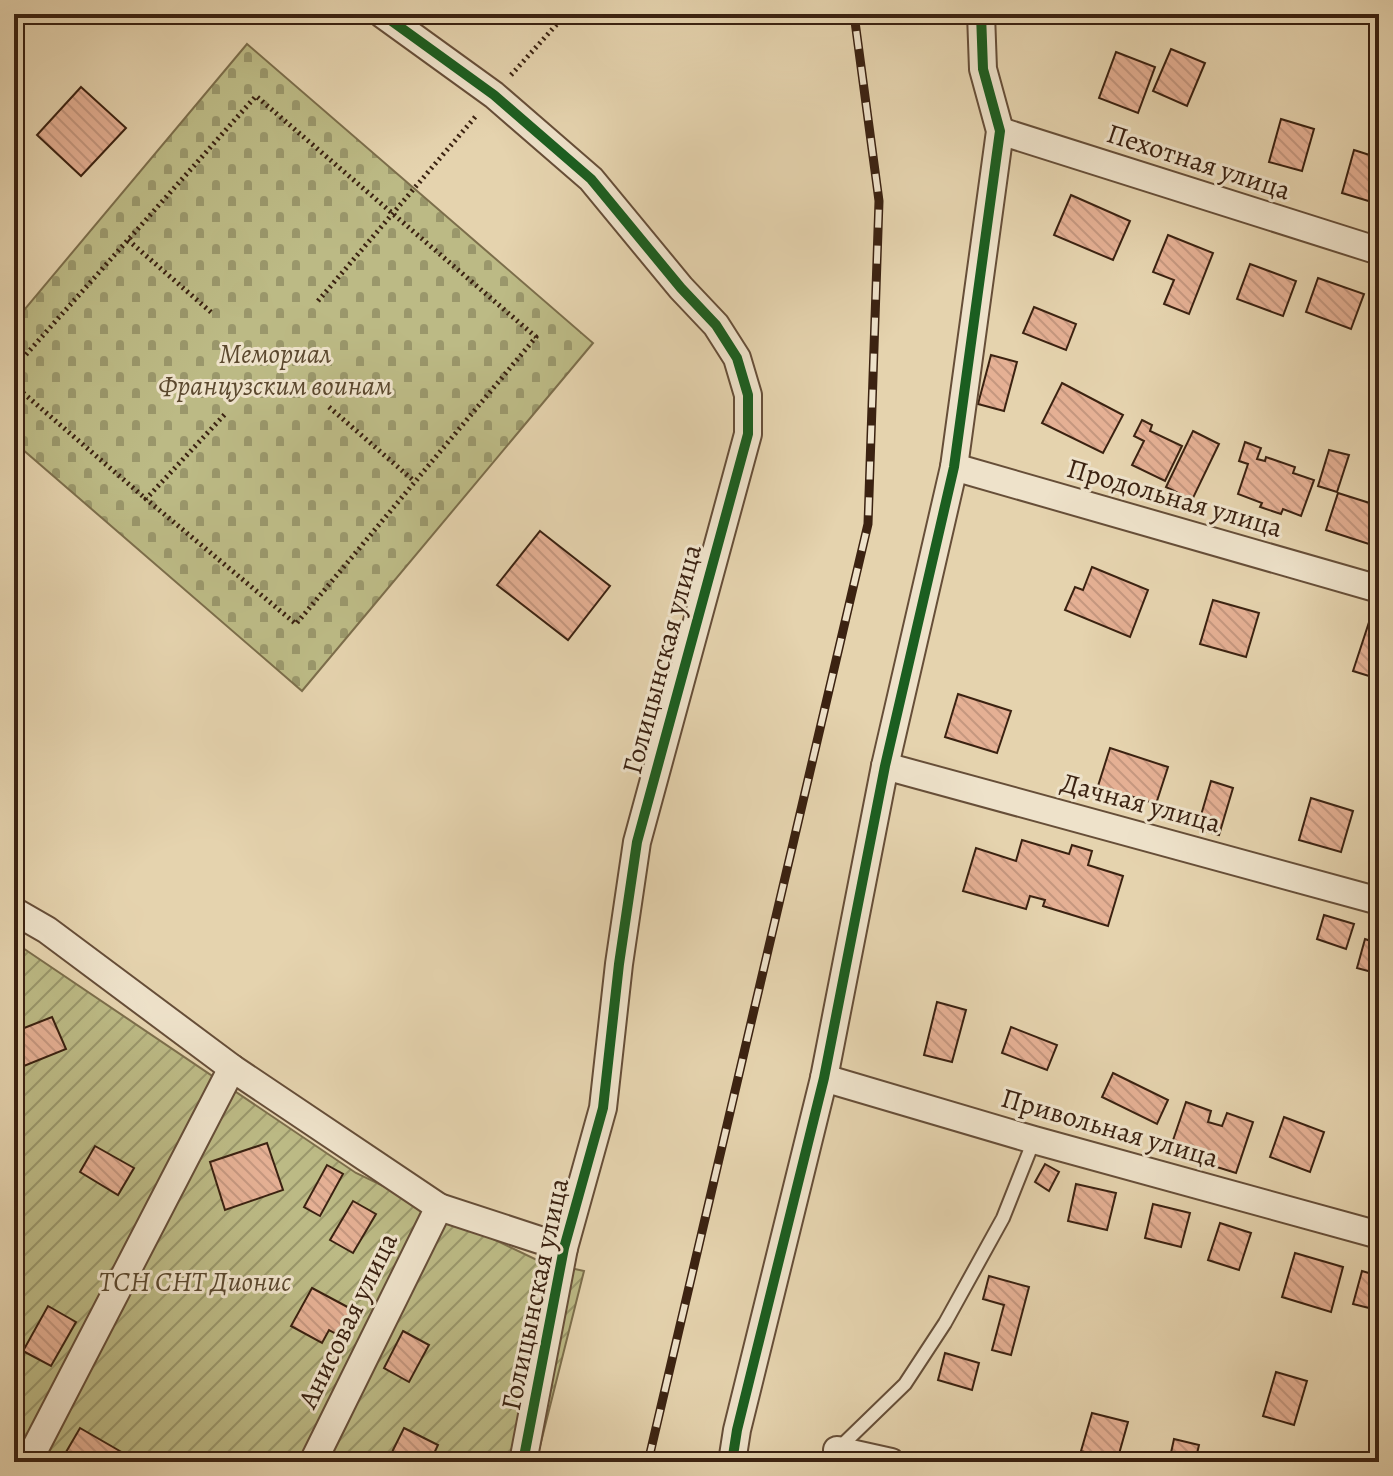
<svg xmlns="http://www.w3.org/2000/svg" width="1393" height="1476" viewBox="0 0 1393 1476" font-family="Alegreya,serif">
<style>
.cemetery{fill:url(#cemetery-stones);stroke:#7c6e4b;stroke-width:2}
.garden{fill:url(#garden-furrows);stroke:#7c6e4b;stroke-width:2}
.building{fill:url(#building-back-hatch);stroke:#3b2211;stroke-width:2}
.lines{fill:none;stroke-linecap:round;stroke-linejoin:round}
.service-casing{stroke:#664e38;stroke-width:16}
.minor-casing{stroke:#664e38;stroke-width:30}
.path{stroke:#3b2211;stroke-width:5;stroke-dasharray:2 4;stroke-linecap:butt}
.service{stroke:#eee2ca;stroke-width:12}
.minor{stroke:#eee2ca;stroke-width:26}
.rail-casing{stroke:#3b2211;stroke-width:9}
.rail{stroke:#eee2ca;stroke-width:6;stroke-dasharray:18;stroke-linecap:butt}
.cycleway-casing{stroke:#eee2ca;stroke-width:15}
.cycleway{stroke:#1b5e20;stroke-width:10}
.labels{text-anchor:middle;stroke-width:6;stroke-linejoin:round;paint-order:stroke}
.street-label{font-size:28px;fill:#3b2211;stroke:#eee2ca}
.park-label{font-size:28px;font-style:italic;fill:#5b482e;stroke:#eee2ca}
</style>
<defs>
<pattern id="cemetery-stones" width="16" height="16" patternUnits="userSpaceOnUse" patternTransform="scale(2)"><rect width="16" height="16" fill="#bcba85"/><path d="M2 7V4a2 2 0 0 1 4 0v3zM10 15v-3a2 2 0 0 1 4 0v3z" fill="#9a976b"/></pattern>
<pattern id="garden-furrows" width="10" height="10" patternUnits="userSpaceOnUse" patternTransform="scale(2)"><rect width="10" height="10" fill="#bcba85"/><path d="M-1 1l2-2M0 10L10 0M9 11l2-2" fill="none" stroke="#9a976b"/></pattern>
<pattern id="building-back-hatch" width="6" height="6" patternUnits="userSpaceOnUse" patternTransform="scale(2)"><rect width="6" height="6" fill="#e5b094"/><path d="M-1 5l2 2M0 0l6 6M5-1l2 2" fill="none" stroke="#c5977f"/></pattern>
</defs>
<rect width="100%" height="100%" fill="#e5d3ae"/>
<filter id="stains"><feTurbulence type="fractalNoise" baseFrequency=".0025" numOctaves="4"/><feColorMatrix values="0 0 0 0 .2 0 0 0 0 .09 0 0 0 0 .02 0 0 0 .5 -.17"/></filter>
<radialGradient id="worn" r=".72"><stop offset=".6" stop-color="#630" stop-opacity="0"/><stop offset="1" stop-color="#630" stop-opacity=".3"/></radialGradient>
<!-- cemetery -->
<polygon class="cemetery" points="247,44 593,343 302,691 14,442 14,322"/>
<!-- garden -->
<polygon class="garden" points="14,942 356,1173 539,1261 584,1271 536,1462 14,1462"/>
<!-- building -->
<g class="building">
<polygon points="1171,49 1205,63 1187,106 1153,91"/>
<polygon points="1116,52 1155,67 1138,113 1099,98"/>
<polygon points="81,87 126,128 81,176 37,135"/>
<polygon points="1281,119 1314,129 1302,171 1269,162"/>
<polygon points="1354,150 1379,158 1379,188 1375,203 1342,193"/>
<polygon points="1071,195 1130,221 1113,260 1054,235"/>
<polygon points="1168,235 1213,253 1189,314 1164,304 1174,280 1153,272"/>
<polygon points="1250,264 1296,281 1283,316 1237,299"/>
<polygon points="1318,278 1364,294 1351,329 1306,312"/>
<polygon points="1034,307 1076,324 1066,350 1023,333"/>
<polygon points="991,355 1017,362 1004,411 978,404"/>
<polygon points="1062,383 1123,415 1103,453 1042,423"/>
<polygon points="1142,420 1152,425 1150,431 1182,446 1165,481 1132,465 1144,441 1134,436"/>
<polygon points="1193,431 1219,444 1192,500 1166,487"/>
<polygon points="1245,442 1261,448 1257,459 1265,461 1266,457 1295,467 1293,473 1314,480 1301,516 1283,509 1281,514 1260,507 1262,503 1238,494 1248,464 1239,461"/>
<polygon points="1329,450 1349,455 1337,492 1318,486"/>
<polygon points="1338,493 1379,506 1374,521 1379,522 1379,534 1375,546 1326,530"/>
<polygon points="540,531 610,586 568,640 497,585"/>
<polygon points="1092,567 1148,590 1130,637 1065,610 1075,587 1083,590"/>
<polygon points="1213,600 1259,613 1246,657 1200,644"/>
<polygon points="1374,607 1379,608 1379,668 1373,666 1369,676 1353,671"/>
<polygon points="958,694 1011,711 997,753 945,737"/>
<polygon points="1110,748 1168,767 1156,804 1098,786"/>
<polygon points="1211,781 1233,788 1219,835 1197,829"/>
<polygon points="1311,798 1353,811 1341,852 1299,840"/>
<polygon points="1022,840 1069,854 1072,845 1092,851 1088,865 1123,876 1108,926 1043,906 1045,900 1030,896 1026,909 963,891 976,848 1016,861"/>
<polygon points="1324,915 1354,924 1346,949 1317,939"/>
<polygon points="1365,939 1379,944 1379,974 1357,968"/>
<polygon points="937,1002 966,1010 952,1062 924,1055"/>
<polygon points="52,1017 66,1049 14,1070 14,1032"/>
<polygon points="1011,1027 1057,1045 1047,1070 1002,1053"/>
<polygon points="1113,1073 1168,1100 1157,1124 1102,1097"/>
<polygon points="1186,1102 1211,1111 1208,1122 1222,1126 1227,1113 1253,1122 1236,1173 1169,1152"/>
<polygon points="1284,1117 1324,1132 1310,1172 1270,1157"/>
<polygon points="267,1143 283,1190 225,1210 210,1162"/>
<polygon points="95,1146 134,1168 118,1195 80,1172"/>
<polygon points="1045,1164 1059,1172 1049,1191 1035,1182"/>
<polygon points="327,1165 343,1174 320,1216 304,1207"/>
<polygon points="1076,1184 1116,1193 1107,1230 1068,1221"/>
<polygon points="353,1201 376,1214 353,1253 330,1240"/>
<polygon points="1153,1204 1190,1213 1181,1247 1145,1238"/>
<polygon points="1220,1223 1251,1233 1239,1270 1208,1260"/>
<polygon points="1295,1253 1343,1267 1331,1312 1282,1297"/>
<polygon points="1362,1271 1379,1276 1379,1317 1375,1316 1377,1310 1353,1304"/>
<polygon points="989,1276 1029,1287 1011,1355 992,1350 1004,1305 983,1299"/>
<polygon points="312,1288 355,1311 340,1336 329,1330 322,1343 291,1326"/>
<polygon points="48,1306 76,1322 51,1366 23,1351"/>
<polygon points="403,1331 429,1345 409,1382 384,1368"/>
<polygon points="945,1353 979,1363 972,1390 938,1380"/>
<polygon points="1276,1372 1307,1381 1294,1425 1263,1416"/>
<polygon points="1092,1413 1128,1422 1117,1461 1081,1451"/>
<polygon points="80,1428 125,1454 120,1462 67,1462 62,1459"/>
<polygon points="404,1428 438,1445 430,1462 402,1462 390,1456"/>
<polygon points="1174,1439 1199,1445 1195,1462 1169,1462"/>
</g>
<g class="lines">
<defs>
<polyline id="service" points="837,1450 905,1384 945,1323 1003,1218 1034,1140"/>
<g id="minor">
<polyline points="382,14 494,95 591,179 681,288 716,325 737,358 748,395 748,434 637,842 619,964 603,1108 564,1248 523,1462"/>
<polyline points="1000,131 1379,251"/>
<polyline points="954,467 1379,589"/>
<polyline points="885,766 1379,901"/>
<polyline points="14,911 47,930 232,1068 439,1207 564,1248"/>
<polyline points="824,1078 1034,1140 1379,1235"/>
<polyline points="837,1450 891,1462"/>
<polyline points="28,1462 232,1068"/>
<polyline points="313,1462 439,1207"/>
<polyline points="732,1462 737,1430 824,1078 885,766 954,467 1000,131 983,69 981,14"/>
</g>
</defs>
<!-- service casing -->
<use href="#service" class="service-casing"/>
<!-- minor casing -->
<use href="#minor" class="minor-casing"/>
<!-- path -->
<g class="path">
<polyline points="511,75 566,14"/>
<polyline points="128,240 213,314"/>
<polyline points="318,301 476,116"/>
<polyline points="14,368 256,96 536,337 296,624 146,499 226,413"/>
<polyline points="14,385 146,499"/>
<polyline points="329,407 414,481"/>
</g>
<!-- service -->
<use href="#service" class="service"/>
<!-- minor -->
<use href="#minor" class="minor"/>
<defs>
<polyline id="rail" points="648,1462 868,524 879,201 854,14"/>
</defs>
<!-- rail casing -->
<use href="#rail" class="rail-casing"/>
<!-- rail -->
<use href="#rail" class="rail"/>
<defs>
<g id="cycleway">
<polyline points="382,14 494,95 591,179 681,288 716,325 737,358 748,395 748,434 637,842 619,964 603,1108 564,1248 523,1462"/>
<polyline points="732,1462 737,1430 824,1078 885,766 954,467 1000,131 983,69 981,14"/>
</g>
</defs>
<!-- cycleway casing -->
<use href="#cycleway" class="cycleway-casing"/>
<!-- cycleway -->
<use href="#cycleway" class="cycleway"/>
</g>
<g class="labels">
<!-- street labels -->
<g class="street-label">
<text transform="translate(1199 161) rotate(18)" y="10">Пехотная улица</text>
<text transform="translate(1175 497) rotate(16)" y="10">Продольная улица</text>
<text transform="translate(661 659) rotate(-75)" y="10">Голицынская улица</text>
<text transform="translate(1141 802) rotate(15)" y="10">Дачная улица</text>
<text transform="translate(1110 1127) rotate(16)" y="10">Привольная улица</text>
<text transform="translate(534 1294) rotate(-78)" y="10">Голицынская улица</text>
<text transform="translate(347 1320) rotate(-64)" y="10">Анисовая улица</text>
</g>
<!-- park labels -->
<g class="park-label">
<text x="275" y="363">Мемориал<tspan x="275" dy="32">Французским воинам</tspan></text>
<text x="195" y="1291">ТСН СНТ Дионис</text>
</g>
</g>
<!-- margin -->
<rect width="1393" height="1476" fill="none" stroke="#e5d3ae" stroke-width="48"/>
<rect x="16" y="16" width="1361" height="1444" fill="none" stroke="#3b2211" stroke-width="4"/>
<rect x="24" y="24" width="1345" height="1428" fill="none" stroke="#3b2211" stroke-width="2"/>
<rect width="100%" height="100%" filter="url(#stains)"/>
<rect width="100%" height="100%" fill="url(#worn)"/>
</svg>
